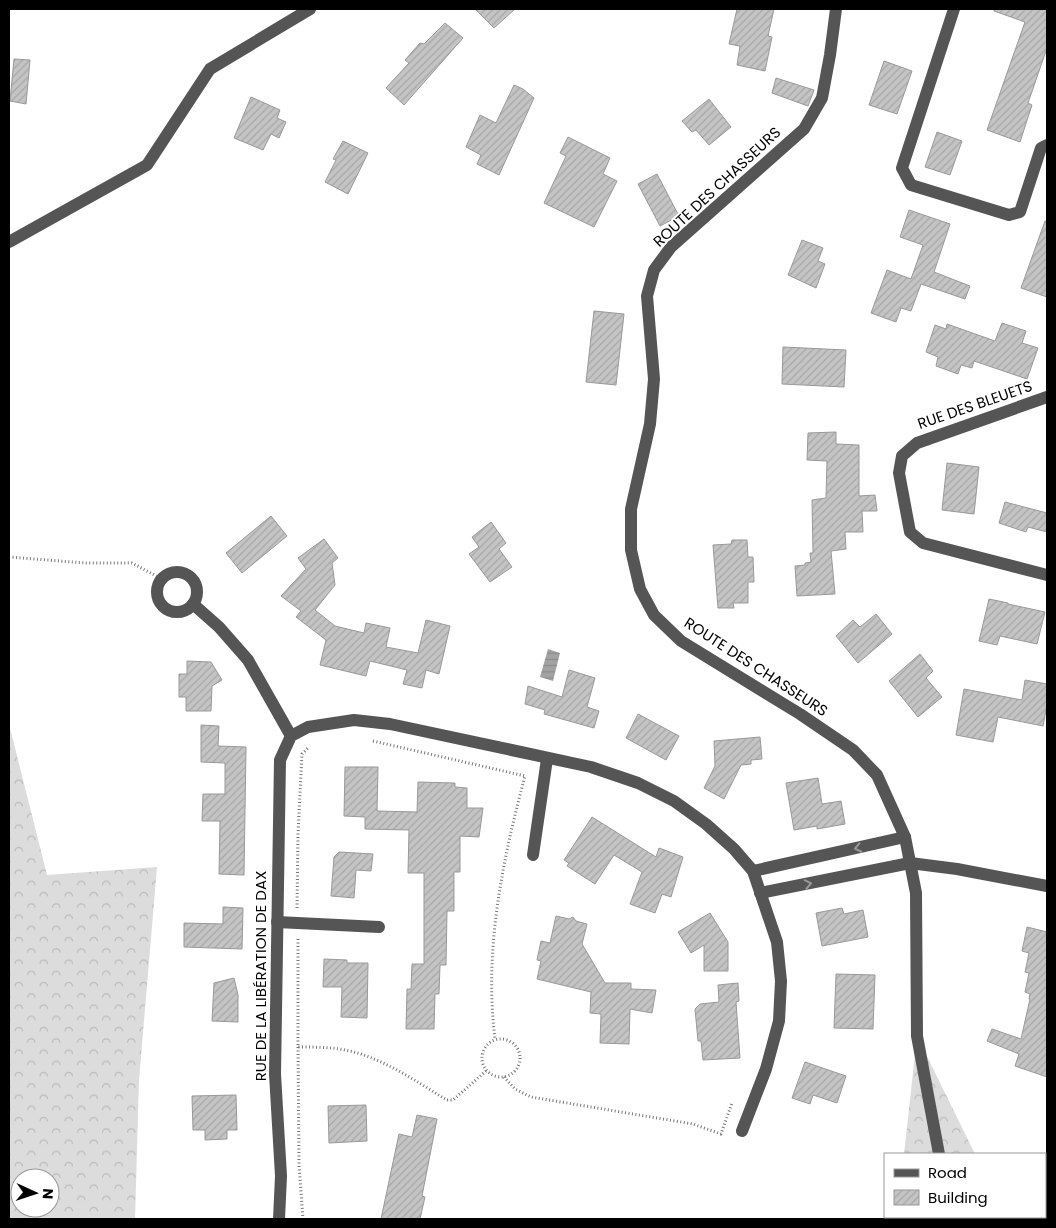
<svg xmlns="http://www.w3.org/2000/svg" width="1056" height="1228" viewBox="0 0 1056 1228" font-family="Poppins,sans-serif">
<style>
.forest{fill:url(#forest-crowns);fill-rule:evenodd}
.water{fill:url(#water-rules)}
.building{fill:url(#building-hatch);stroke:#999}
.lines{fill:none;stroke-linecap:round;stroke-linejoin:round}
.path{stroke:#777;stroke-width:3;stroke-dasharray:1 2.5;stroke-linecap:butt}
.minor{stroke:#555;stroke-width:12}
.oneway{stroke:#999}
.labels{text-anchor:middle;stroke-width:4;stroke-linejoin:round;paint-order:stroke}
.street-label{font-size:15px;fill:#000;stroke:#fff}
</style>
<defs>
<pattern id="forest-crowns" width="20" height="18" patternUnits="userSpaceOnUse" patternTransform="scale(1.25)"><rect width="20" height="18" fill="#dcdcdc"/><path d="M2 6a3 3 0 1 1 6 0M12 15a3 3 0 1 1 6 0" fill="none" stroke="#bbb"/></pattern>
<pattern id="water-rules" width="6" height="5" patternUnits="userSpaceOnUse" patternTransform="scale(1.25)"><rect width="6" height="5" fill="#a3a3a3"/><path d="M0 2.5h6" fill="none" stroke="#8b8b8b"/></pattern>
<pattern id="building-hatch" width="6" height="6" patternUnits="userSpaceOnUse" patternTransform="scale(1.25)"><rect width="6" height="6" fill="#c4c4c4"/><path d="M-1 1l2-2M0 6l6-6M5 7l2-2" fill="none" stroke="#a7a7a7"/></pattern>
</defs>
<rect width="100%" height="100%" fill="#fff"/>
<!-- forest -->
<g class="forest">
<path d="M9 724 47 875 157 867 139 1080 135 1219H9ZM20 1178H50V1208H20Z"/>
<polygon points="917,1036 975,1154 904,1154"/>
<polygon points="897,1217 1006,1217 1007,1219 897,1219"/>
</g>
<!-- water -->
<polygon class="water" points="548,649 560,653 553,681 540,677"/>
<!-- building -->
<g class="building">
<polygon points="475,9 515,9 494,28"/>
<polygon points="737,9 774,9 768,36 772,37 765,71 737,65 740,46 729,44"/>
<polygon points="994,9 1047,9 1047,48 1028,103 1032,105 1020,142 987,130 1025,22 994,11"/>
<polygon points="445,23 463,38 404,105 386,88 409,63 405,60 420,43 424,44"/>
<polygon points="14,59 30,60 26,104 10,101"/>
<polygon points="884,61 912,71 897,114 869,105"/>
<polygon points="776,78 814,90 808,106 772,93"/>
<polygon points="514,85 523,89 534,98 499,175 477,164 481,155 466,147 480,115 496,123"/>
<polygon points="251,97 280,110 277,118 286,122 279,138 271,134 263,150 234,138"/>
<polygon points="709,99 731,127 709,145 696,130 692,132 682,121"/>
<polygon points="937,132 962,141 950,175 925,167"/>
<polygon points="568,137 610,158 603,174 617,181 594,227 544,203 566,156 560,153"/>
<polygon points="343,141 368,153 348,194 325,182 336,160 333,159"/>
<polygon points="657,174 679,216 660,226 638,184"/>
<polygon points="909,210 950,224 934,272 970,286 965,299 921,284 911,311 901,308 896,322 871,313 887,270 911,279 923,245 900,237"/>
<polygon points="1045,221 1047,222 1047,297 1021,288"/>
<polygon points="802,240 823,248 818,261 825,264 816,288 788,275"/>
<polygon points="594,311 624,314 616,385 586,382"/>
<polygon points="1002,323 1026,331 1022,343 1038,348 1027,379 974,361 972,368 961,365 958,374 936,366 938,357 926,352 935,325 946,329 947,324 995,341"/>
<polygon points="783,347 846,350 844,387 782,384"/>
<polygon points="836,432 836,444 859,445 859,496 875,495 877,511 862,511 863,532 845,532 846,549 831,551 835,594 797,596 795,566 805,565 805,563 811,562 810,553 813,553 812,500 826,498 827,461 807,460 808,433"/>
<polygon points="947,463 979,467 974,514 942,510"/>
<polygon points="1005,502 1047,513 1047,532 1028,527 1026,532 999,523"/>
<polygon points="271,516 287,536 242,573 226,553"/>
<polygon points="491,522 506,543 499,549 512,567 490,582 469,554 479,547 472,537"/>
<polygon points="324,539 338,558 332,563 335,585 315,610 335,626 364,633 366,623 390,628 386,647 418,653 426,620 450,626 439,674 426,670 422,688 403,684 407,670 370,661 366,676 320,665 326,640 296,617 301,611 281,596 306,569 298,558"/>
<polygon points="732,540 747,540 748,557 753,557 754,582 748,582 748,603 733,603 734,608 718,608 713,545 731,544"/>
<polygon points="989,599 1008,603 1008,604 1045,612 1037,644 1000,636 997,645 979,641"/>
<polygon points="876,614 892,634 858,663 836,636 853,620 860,627"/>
<polygon points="920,654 933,671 926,678 942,697 918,717 889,681"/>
<polygon points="187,661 211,662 222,680 212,686 211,711 186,711 186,697 179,697 179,674 187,674"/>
<polygon points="569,670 595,678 587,707 599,711 594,728 544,714 545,710 525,704 528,686 562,697"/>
<polygon points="1025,680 1047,684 1047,705 1043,726 998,717 993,742 956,735 964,689 1022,700"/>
<polygon points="638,714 679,736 666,760 626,738"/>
<polygon points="201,725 219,726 218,746 246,747 244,875 219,874 220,821 202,821 203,794 225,794 225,763 201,762"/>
<polygon points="760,737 762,759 751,760 751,764 741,765 724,799 704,788 715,766 714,741"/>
<polygon points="345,767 378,767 377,811 417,812 418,782 455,783 455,787 467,788 467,808 483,808 479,837 460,836 460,872 454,872 454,911 447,911 446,965 440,965 439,994 435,994 434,1029 406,1029 407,989 411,989 412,964 424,964 424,873 408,873 409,830 365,829 365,817 344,816"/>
<polygon points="818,778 822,804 841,801 845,824 817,829 817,826 794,830 786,783"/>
<polygon points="592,817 656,857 659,848 683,857 671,897 662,894 655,913 630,904 642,872 614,855 595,884 567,866 569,863 564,860"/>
<polygon points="339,852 373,854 371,871 356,870 354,898 331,896 334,857"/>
<polygon points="223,907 243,908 242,949 184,947 184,923 223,924"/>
<polygon points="842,908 844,914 863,910 868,937 822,946 816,913"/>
<polygon points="710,913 728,942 728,971 704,971 704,945 691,953 678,932"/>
<polygon points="556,916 569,919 573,917 576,921 587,924 582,944 605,983 631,983 631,989 656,990 652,1013 630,1009 629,1044 600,1043 601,1014 590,1013 591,992 537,979 541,961 537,960 541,941 550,943"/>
<polygon points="1027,927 1047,932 1047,1077 1015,1066 1019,1054 987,1041 992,1029 1021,1039 1030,999 1029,999 1030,994 1025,992 1029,973 1025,972 1029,953 1022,951"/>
<polygon points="324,959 347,960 347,963 368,963 367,1018 341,1017 342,987 323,987"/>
<polygon points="836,974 875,975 873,1029 834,1028"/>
<polygon points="234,978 238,995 238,1022 212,1021 214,983"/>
<polygon points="738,983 739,1001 736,1002 740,1058 703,1060 701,1041 698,1041 695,1009 700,1004 719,1002 718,985"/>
<polygon points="805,1062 846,1076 837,1103 813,1095 810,1104 792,1098"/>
<polygon points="236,1095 237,1130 227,1130 227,1139 205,1140 205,1130 193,1130 192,1096"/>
<polygon points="366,1105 367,1141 329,1143 328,1106"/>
<polygon points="417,1115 437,1119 422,1196 425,1197 420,1219 381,1219 399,1134 412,1137"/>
</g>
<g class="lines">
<!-- path -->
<g class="path">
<polyline points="9,557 85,563 132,563 162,579"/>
<path d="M373 741 525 776C502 862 484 950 495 1039"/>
<polyline points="297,908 298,834 302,754 309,747"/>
<path d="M298 939V1047C314 1047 330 1047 345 1050 382 1057 415 1081 447 1100H453L486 1071"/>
<circle cx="501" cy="1058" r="19"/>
<polyline points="298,1047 299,1165 303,1219"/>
<polyline points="504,1077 515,1089 531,1097 693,1124 721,1134 732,1103"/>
</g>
<!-- minor -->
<g class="minor">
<polyline points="836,9 830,55 822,98 804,129 671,247 654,270 647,296 654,379 650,424 631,509 631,550 640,589 654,615 681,641 800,714 853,750 877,775 905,837 916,893 917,1036 939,1154"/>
<polyline points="954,9 902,168 911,185 1009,215 1020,212 1041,148 1047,145"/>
<polyline points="9,242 147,165 210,69 310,9"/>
<polyline points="1047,397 917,443 902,456 899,473 910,532 923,543 1047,575"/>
<circle cx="177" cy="592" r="20"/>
<polyline points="193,604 219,627 248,660 291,736"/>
<polyline points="533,855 547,759"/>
<polyline points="753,871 905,837"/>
<polyline points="760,893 910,863 957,869 1047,886"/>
<polyline points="277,922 379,927"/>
<polyline points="951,1217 952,1219"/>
<polyline points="279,1219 281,1176 275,1074 280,760 291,736 308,727 354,720 390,724 591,767 638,783 674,801 706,824 734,849 753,871 777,942 781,981 779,1021 766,1069 742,1131"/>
</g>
</g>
<!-- one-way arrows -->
<defs><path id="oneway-chevron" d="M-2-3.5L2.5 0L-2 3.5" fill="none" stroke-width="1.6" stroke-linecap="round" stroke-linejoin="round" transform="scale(1.25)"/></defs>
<g class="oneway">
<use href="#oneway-chevron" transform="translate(858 848) rotate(168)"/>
<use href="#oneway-chevron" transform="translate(808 884) rotate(-11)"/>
</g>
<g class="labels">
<!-- street labels -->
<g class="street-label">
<text transform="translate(717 187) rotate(-43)" y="5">ROUTE DES CHASSEURS</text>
<text transform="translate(975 405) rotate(-19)" y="5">RUE DES BLEUETS</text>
<text transform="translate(756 667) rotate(33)" y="5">ROUTE DES CHASSEURS</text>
<text transform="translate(261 976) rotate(-90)" y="5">RUE DE LA LIBÉRATION DE DAX</text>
</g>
</g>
<!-- border -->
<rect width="1056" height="1228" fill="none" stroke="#000000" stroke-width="20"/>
<!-- legend -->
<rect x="884" y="1153" width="162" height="65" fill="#ffffff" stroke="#999999"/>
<rect x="894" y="1169" width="25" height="8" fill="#555555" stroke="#999999"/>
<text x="928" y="1178" font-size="15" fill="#000000">Road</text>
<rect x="894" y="1190" width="25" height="15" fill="url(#building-hatch)" stroke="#999999"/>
<text x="928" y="1203" font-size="15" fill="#000000">Building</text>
<!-- north arrow -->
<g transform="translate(35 1193) rotate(93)"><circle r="24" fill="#ffffff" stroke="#999999"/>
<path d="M0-4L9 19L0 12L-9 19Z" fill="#000000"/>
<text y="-8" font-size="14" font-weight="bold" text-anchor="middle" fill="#000000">N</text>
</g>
</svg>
